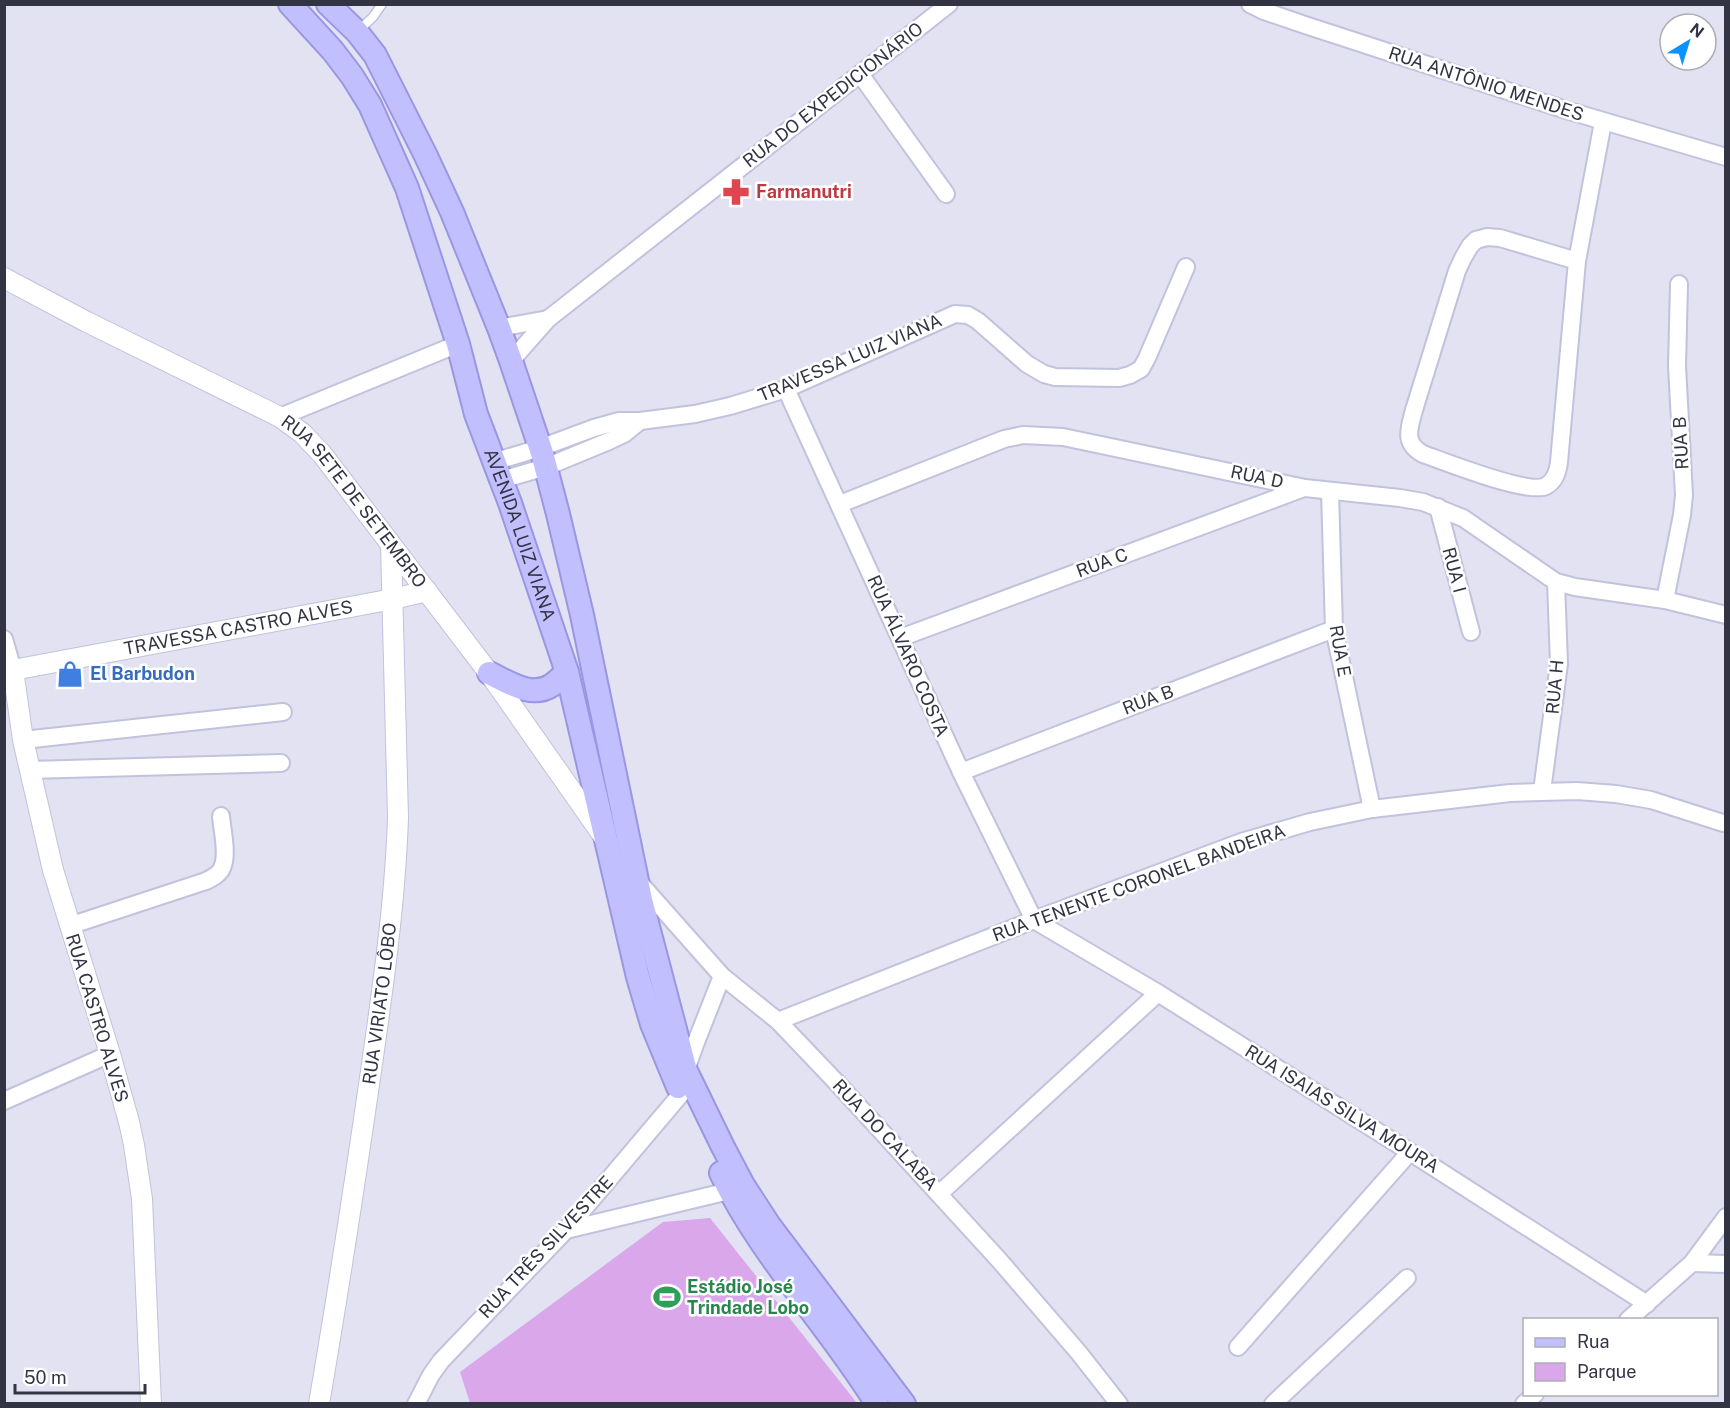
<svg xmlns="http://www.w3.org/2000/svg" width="1730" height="1408" viewBox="0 0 1730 1408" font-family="'Public Sans',sans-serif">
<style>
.green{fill:#d9a7ea}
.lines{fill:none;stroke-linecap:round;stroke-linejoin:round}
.service-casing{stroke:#c1c2dc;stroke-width:11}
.minor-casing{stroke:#c1c2dc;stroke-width:20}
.tertiary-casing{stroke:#c1c2dc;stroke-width:22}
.secondary-casing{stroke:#9996e2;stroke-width:26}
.path{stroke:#9497c0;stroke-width:3;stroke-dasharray:3 3;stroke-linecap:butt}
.service{stroke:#fff;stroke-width:8}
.minor{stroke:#fff;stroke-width:16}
.tertiary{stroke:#fff;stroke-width:20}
.secondary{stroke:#c2bfff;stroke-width:22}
.labels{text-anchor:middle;stroke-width:5;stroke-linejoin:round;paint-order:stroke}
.street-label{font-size:18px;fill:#323444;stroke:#fff}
.health-label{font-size:18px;font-weight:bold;fill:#be3a42;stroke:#fff;text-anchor:start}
.shop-label{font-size:18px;font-weight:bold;fill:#366cbe;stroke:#fff;text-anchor:start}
.leisure-label{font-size:18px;font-weight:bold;fill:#27864d;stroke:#fff;text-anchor:start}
</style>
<rect width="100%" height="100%" fill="#e2e2f2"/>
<!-- green -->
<polygon class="green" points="710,1218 857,1403 470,1403 460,1372 663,1222"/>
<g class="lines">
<defs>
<polyline id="service" points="358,31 373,17 382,4"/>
<g id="minor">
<polyline points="1250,4 1264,11 1305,25 1566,110 1726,157"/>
<polyline points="860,74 946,194"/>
<path d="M1577 261 1500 238 1487 237 1476 240 1470 246 1463 258 1457 271 1414 410C1409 429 1403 443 1423 454 1446 462 1528 495 1546 486 1555 481 1558 471 1559 462L1577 261 1603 122"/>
<polyline points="499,328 548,319"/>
<polyline points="511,361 548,319 949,4"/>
<polyline points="786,389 961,772 1034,920 1158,993 1410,1152 1647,1304"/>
<polyline points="280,417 458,344"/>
<polyline points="493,462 540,448 594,428 619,421 640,421 695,414 730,406 786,389 955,314 968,315 978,321 1027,364 1044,374 1055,377 1119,378 1130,375 1141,369 1147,358 1186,267"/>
<polyline points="501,480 546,467 609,441 624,434 640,421"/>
<polyline points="1330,491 1334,629 1372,809"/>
<polyline points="840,504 1004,439 1023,435 1063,437 1305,488 1400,498 1423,502 1463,518 1556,582 1575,587 1665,600 1726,615"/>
<polyline points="1438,507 1471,632"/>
<polyline points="1665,600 1682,515 1684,495 1677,366 1679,284"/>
<polyline points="900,638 1304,488"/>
<polyline points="4,639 13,670"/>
<polyline points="23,740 283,712"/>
<polyline points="30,770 281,763"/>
<polyline points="961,772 1334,629"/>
<polyline points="1542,791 1559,664 1556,582"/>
<polyline points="637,880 722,976 778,1021 839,1085 999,1260 1079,1353 1119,1404"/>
<path d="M69 926 206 881C212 878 218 875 221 870 229 857 222 830 221 816"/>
<polyline points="778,1021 1034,920 1241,842 1310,822 1372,809 1510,793 1577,791 1616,794 1651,800 1723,823"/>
<polyline points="686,1070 696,1042 722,976"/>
<polyline points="4,1101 110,1054"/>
<polyline points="939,1194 1158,993"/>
<polyline points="566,1230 729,1191"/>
<polyline points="1692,1263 1726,1264"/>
<polyline points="1628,1320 1692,1263 1726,1217"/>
<polyline points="1238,1347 1410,1152"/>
<polyline points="416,1404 431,1375 441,1361 566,1230 681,1094"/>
<polyline points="1273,1404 1407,1278"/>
<polyline points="1524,1404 1535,1394"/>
</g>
<g id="tertiary">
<path id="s1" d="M4 278 87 322 280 417 302 433 322 454 489 673 604 837"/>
<path id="s2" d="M151 1404 142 1199 134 1145 129 1122 110 1054 53 870 23 740 13 670 393 599 427 591"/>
<path id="s3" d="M319 1404C338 1293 355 1182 371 1071 383 987 395 903 398 818L391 545"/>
</g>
<g id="secondary">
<path id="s4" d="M290 4 333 51 352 76 370 105 407 188 458 344 476 414 510 503 567 672 638 977 652 1024 678 1087"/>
<polyline points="328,4 357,32 375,55 425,154 452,212 499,328 511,361 542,453 558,514 582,615 641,900 686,1071 723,1147 743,1185 769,1225 904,1404"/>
<path d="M489 673C508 682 532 699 552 685 557 682 562 676 567 672"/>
<path d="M721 1173C761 1257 828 1324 877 1404"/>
</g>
</defs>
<!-- service casing -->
<use href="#service" class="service-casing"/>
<!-- minor casing -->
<use href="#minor" class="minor-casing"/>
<!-- tertiary casing -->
<use href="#tertiary" class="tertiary-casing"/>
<!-- secondary casing -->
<use href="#secondary" class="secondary-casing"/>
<!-- path -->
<polyline class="path" points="1726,262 1726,276"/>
<!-- service -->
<use href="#service" class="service"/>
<!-- minor -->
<use href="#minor" class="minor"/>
<!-- tertiary -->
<use href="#tertiary" class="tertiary"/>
<!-- secondary -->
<use href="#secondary" class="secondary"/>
</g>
<!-- icons -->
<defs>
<symbol id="pharmacy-bare" viewBox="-9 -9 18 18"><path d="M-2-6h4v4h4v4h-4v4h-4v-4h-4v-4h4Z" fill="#e0444e" stroke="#fff" stroke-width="2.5" paint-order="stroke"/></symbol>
<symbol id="shop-bare" viewBox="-9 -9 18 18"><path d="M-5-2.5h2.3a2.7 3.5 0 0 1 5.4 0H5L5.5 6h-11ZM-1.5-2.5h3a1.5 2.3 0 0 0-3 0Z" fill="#3f7fe0" stroke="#fff" stroke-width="2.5" paint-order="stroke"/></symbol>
<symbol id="stadium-bare" viewBox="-9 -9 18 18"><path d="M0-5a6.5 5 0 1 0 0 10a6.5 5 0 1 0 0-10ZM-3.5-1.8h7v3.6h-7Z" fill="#2e9e5b" stroke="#fff" stroke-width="2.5" paint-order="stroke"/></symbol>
</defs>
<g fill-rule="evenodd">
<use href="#pharmacy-bare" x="717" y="173" width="38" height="38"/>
<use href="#shop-bare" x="51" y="655" width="38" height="38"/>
<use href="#stadium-bare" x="648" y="1278" width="38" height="38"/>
</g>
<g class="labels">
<!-- street labels -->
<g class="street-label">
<text transform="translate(1486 84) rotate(18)" y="6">RUA ANTÔNIO MENDES</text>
<text transform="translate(833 95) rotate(-38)" y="6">RUA DO EXPEDICIONÁRIO</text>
<text transform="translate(850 358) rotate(-23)" y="6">TRAVESSA LUIZ VIANA</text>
<text transform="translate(1681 443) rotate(-93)" y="6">RUA B</text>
<text transform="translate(1257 477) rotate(12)" y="6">RUA D</text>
<text dy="6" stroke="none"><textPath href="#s1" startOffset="422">RUA SETE DE SETEMBRO</textPath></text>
<text dy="6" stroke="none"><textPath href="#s4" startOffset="585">AVENIDA LUIZ VIANA</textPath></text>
<text transform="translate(1102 563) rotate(-20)" y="6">RUA C</text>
<text transform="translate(1454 570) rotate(75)" y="6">RUA I</text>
<text dy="6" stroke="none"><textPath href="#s2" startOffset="980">TRAVESSA CASTRO ALVES</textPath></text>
<text transform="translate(1340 651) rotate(80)" y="6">RUA E</text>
<text transform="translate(908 656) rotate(66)" y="6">RUA ÁLVARO COSTA</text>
<text transform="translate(1555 687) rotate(-85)" y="6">RUA H</text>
<text transform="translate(1148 700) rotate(-21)" y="6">RUA B</text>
<text transform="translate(1139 883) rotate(-20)" y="6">RUA TENENTE CORONEL BANDEIRA</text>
<text dy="6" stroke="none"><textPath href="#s3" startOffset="405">RUA VIRIATO LÔBO</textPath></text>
<text transform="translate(97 1018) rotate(73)" y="6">RUA CASTRO ALVES</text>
<text transform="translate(1342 1109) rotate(32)" y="6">RUA ISAIAS SILVA MOURA</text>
<text transform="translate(885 1135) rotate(47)" y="6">RUA DO CALABA</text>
<text transform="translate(546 1247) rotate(-47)" y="6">RUA TRÊS SILVESTRE</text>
</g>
<!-- health labels -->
<g class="health-label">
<text x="756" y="198">Farmanutri</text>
</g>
<!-- shop labels -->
<g class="shop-label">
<text x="90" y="680">El Barbudon</text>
</g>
<!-- leisure labels -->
<g class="leisure-label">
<text x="687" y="1293">Estádio José<tspan x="687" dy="21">Trindade Lobo</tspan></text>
</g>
</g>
<!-- border -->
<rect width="1730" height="1408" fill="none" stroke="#323444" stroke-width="12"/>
<!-- legend -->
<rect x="1523" y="1318" width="195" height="78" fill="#ffffff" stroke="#adaeb4" stroke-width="1.5"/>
<rect x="1535" y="1338" width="30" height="9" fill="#c2bfff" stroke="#adaeb4" stroke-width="1.5"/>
<text x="1577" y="1348" font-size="18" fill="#323444">Rua</text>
<rect x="1535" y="1363" width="30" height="18" fill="#d9a7ea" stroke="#adaeb4" stroke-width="1.5"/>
<text x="1577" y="1378" font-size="18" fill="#323444">Parque</text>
<!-- north arrow -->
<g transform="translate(1688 42) rotate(38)"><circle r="28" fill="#ffffff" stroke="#adaeb4" stroke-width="1.5"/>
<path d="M0-4.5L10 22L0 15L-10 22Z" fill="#0c92ff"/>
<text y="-9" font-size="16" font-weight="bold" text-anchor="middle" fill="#323444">N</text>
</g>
<!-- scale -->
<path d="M15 1384v9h130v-9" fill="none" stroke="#323444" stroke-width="3"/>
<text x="24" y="1384" font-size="18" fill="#323444" stroke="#ffffff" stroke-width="4.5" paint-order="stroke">50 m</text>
</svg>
